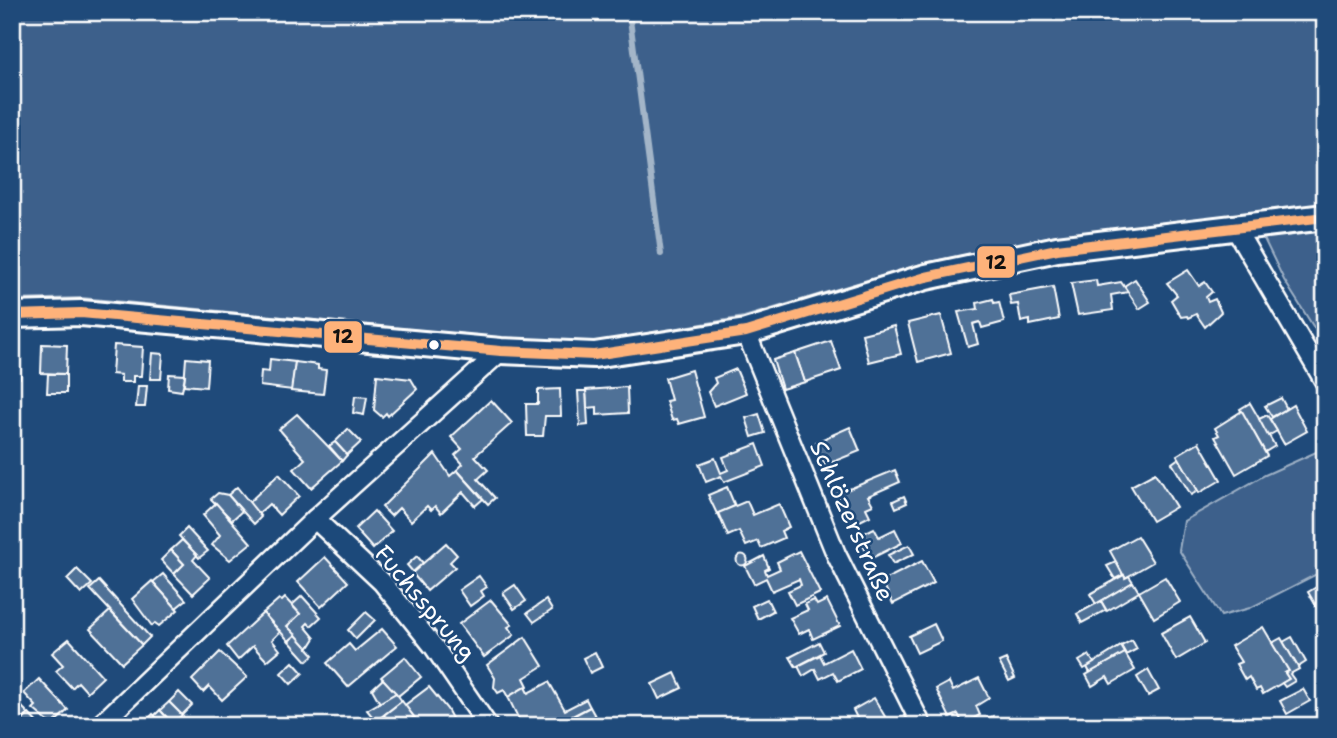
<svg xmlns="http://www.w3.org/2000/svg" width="1337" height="738" viewBox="0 0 1337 738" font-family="'Shantell Sans',sans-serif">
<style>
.green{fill:#3c618b;stroke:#9eb0c5;stroke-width:2}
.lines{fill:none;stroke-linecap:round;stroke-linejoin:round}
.stream{stroke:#a3b5c8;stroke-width:6}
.building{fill:#507197;stroke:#fff;stroke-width:2}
.street-casing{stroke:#fff;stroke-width:23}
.secondary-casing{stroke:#fff;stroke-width:30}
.street{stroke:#1f4a7a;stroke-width:18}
.secondary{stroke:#1f4a7a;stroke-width:24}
.bus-1-casing{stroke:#1f4a7a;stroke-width:16}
.bus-1{stroke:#feb27a;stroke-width:10}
.bus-dot{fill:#fff;stroke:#1f4a7a;stroke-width:2.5}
.labels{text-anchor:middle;stroke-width:5;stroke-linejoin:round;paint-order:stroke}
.street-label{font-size:24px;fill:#fff;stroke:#1f4a7a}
.line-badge{stroke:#1f4a7a;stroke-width:2.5}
.pale-badge-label{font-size:19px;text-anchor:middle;font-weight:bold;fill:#111}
</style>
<rect width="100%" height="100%" fill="#1f4a7a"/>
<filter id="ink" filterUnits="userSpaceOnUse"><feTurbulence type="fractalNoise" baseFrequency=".0143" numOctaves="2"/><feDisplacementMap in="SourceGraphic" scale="14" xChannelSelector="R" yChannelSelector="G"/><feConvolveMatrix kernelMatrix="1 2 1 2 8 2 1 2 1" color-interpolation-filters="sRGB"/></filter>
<g filter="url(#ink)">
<!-- green -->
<g class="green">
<polygon points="12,12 1325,12 1325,345 1284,280 1251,212 1055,237 924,263 744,317 595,342 504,338 82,298 12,300"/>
<polygon points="1325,448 1325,570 1250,608 1221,616 1179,550 1184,521 1265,475"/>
</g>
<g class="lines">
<!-- stream -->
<polyline class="stream" points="629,12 661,254"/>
</g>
<!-- building -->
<g class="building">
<polygon points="1188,270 1199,286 1205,282 1212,292 1206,297 1208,302 1215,299 1221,312 1205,327 1196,314 1188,318 1187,316 1181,317 1171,300 1177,295 1167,283"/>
<polygon points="1135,279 1150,302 1139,309 1124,286"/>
<polygon points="1096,280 1097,286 1121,282 1128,292 1111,295 1113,310 1078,315 1071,283"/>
<polygon points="1053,287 1059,319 1030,325 1030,320 1021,322 1018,304 1011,305 1009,295"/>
<polygon points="993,299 994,303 999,302 1004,322 982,328 980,322 973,324 978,344 968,347 958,312 978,309 977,303"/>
<polygon points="941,315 951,353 918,362 908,323"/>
<polygon points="894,326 901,354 869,362 862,334"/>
<polygon points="831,341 841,370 805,382 795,353"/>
<rect x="12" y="344" width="8" height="34"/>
<polygon points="42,344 67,345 66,374 41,373"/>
<polygon points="114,345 143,347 141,376 133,376 133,382 121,382 121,375 112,374"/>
<polygon points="152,353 163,354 161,379 150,379"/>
<polygon points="795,353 805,382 782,389 773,360"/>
<polygon points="186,358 208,360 206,387 184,385"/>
<polygon points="270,359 295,362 292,390 260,386 261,371 269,372"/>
<polygon points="295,362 318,365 318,369 326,370 323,394 291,391"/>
<polygon points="736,369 746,393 714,406 708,392 716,383 714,378"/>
<polygon points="691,370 704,417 679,424 677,419 672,420 666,401 671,400 665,378"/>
<polygon points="48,374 66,374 66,393 47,393"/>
<polygon points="169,374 185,375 182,391 168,389"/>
<polygon points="377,375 411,379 417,389 388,416 386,413 382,417 374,410"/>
<polygon points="138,386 147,386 145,407 136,407"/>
<polygon points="627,387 628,413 597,415 597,407 587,408 586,390"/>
<polygon points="560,389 561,416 545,416 543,436 527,436 526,404 538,404 538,390"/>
<polygon points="578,391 586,391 588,425 580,426"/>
<polygon points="355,396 367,397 364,415 353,413"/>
<polygon points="1281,398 1287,409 1272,417 1265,406"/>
<polygon points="491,400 512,423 475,456 488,470 478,479 495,498 488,504 457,470 463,464 455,455 462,449 451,437"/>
<polygon points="1250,403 1275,446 1265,452 1240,409"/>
<polygon points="1293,405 1307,431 1284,444 1270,419"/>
<polygon points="1242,411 1267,456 1236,474 1215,437 1219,435 1215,428"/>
<polygon points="297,414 342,461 311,488 294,469 305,459 279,429"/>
<polygon points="759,414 765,433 752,437 746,418"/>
<polygon points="1267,415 1277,431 1268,436 1259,419"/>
<polygon points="850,427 860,451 825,465 816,442"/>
<polygon points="348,429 361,442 347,455 335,442"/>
<polygon points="335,442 347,455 342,461 329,446"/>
<polygon points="1199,442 1221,480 1199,493 1177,455"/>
<polygon points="757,444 765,466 724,482 721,476 706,482 699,464 715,458 721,473 728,470 723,457"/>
<polygon points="435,454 450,476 457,470 483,499 475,506 463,492 441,513 435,506 431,510 427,506 411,521 399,508 391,516 382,507"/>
<polygon points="1179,458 1198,491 1191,495 1172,463"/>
<polygon points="895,470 900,482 868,496 873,505 866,508 870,516 854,524 837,494"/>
<polygon points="1155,473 1176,507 1152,521 1131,486"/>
<polygon points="279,474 299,496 279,515 269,504 258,514 248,503"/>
<polygon points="237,487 261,517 254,524 228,495"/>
<polygon points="727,487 735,506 717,514 708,495"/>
<polygon points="218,493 228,495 242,511 232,520 211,499"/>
<polygon points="904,496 907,503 896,508 893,501"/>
<polygon points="747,501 753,515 779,504 789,527 781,531 784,538 761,548 758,541 746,546 739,531 728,536 718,513"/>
<polygon points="216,503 251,543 230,560 212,545 220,535 203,515"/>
<polygon points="374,511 392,531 373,549 355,529"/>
<polygon points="187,528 208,551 199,558 179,536"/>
<polygon points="874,528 879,537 895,529 902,543 870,559 858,536"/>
<polygon points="1137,536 1153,562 1125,578 1110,551"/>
<polygon points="182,540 197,555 193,560 210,578 193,594 174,574 184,564 171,550"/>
<polygon points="446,543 457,555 450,562 455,567 427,591 412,573"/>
<polygon points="909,545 914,554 893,564 888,555"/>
<polygon points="171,550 184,564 174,574 161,560"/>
<polygon points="799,551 820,593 795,605 788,591 801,585 799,579 772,591 766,578 754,584 745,566 764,556 769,568 765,570 767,575 780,569 777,562"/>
<circle cx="742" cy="560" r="5.5"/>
<polygon points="417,556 423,563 413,572 407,565"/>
<polygon points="325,557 348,582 321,607 298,582"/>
<polygon points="922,561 934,583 893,604 882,581"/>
<polygon points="1116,562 1123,575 1115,579 1107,566"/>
<polygon points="77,569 92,584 81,594 67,579"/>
<polygon points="163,574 186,600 176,608 153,582"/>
<polygon points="1124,575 1125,578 1129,576 1133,582 1096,604 1090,594"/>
<polygon points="479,576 487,587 481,591 484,596 470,606 459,590"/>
<polygon points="1165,577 1180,602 1154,618 1139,592"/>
<polygon points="99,581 150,637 142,645 90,589"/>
<polygon points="152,581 178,610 159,626 155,623 152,626 132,599"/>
<polygon points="1133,582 1139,592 1107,611 1101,601"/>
<polygon points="1325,582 1325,621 1308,592"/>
<polygon points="515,585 526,601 514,609 503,593"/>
<polygon points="302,596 321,617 311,626 308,623 305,626 315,638 308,649 287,626 300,614 292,605"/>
<polygon points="285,598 300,614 287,626 296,635 289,641 263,613 279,599 282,601"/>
<polygon points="767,599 773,611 758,619 752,606"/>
<polygon points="491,600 512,625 508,627 514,635 484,657 459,624"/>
<polygon points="546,600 552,610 534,622 527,613"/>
<polygon points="814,600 817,605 827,600 840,626 813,639 809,629 799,634 790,618 808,610 805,604"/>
<polygon points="1101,601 1106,610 1082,623 1077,614"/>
<polygon points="110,611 142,645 122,663 90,629"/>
<polygon points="366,612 375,620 356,639 348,630"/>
<polygon points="263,613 280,632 272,640 280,650 267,661 253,646 238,660 227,646"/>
<polygon points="1190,617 1205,643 1176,660 1161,633"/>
<polygon points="934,624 942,641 917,653 909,636"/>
<polygon points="1263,627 1289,671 1285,673 1289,679 1263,694 1260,688 1256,690 1249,677 1245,680 1236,664 1241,662 1231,646"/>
<polygon points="382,629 397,646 348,687 327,663 349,644 355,651"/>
<polygon points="296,635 314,655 307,661 289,641"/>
<polygon points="525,637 543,666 524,678 528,686 525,687 508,697 504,690 498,693 494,687 495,678 487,665"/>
<polygon points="1292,637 1306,662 1298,667 1283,642"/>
<polygon points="1281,638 1299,669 1290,674 1295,681 1285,687 1282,683 1289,679 1285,673 1289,671 1272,643"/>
<polygon points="69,639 103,677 87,692 78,682 72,688 56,671 63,665 52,653"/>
<polygon points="1132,640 1137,649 1126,655 1121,646"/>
<polygon points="819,642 824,652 796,667 790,657"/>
<polygon points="1121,646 1125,653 1090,673 1087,667"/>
<polygon points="851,649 861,669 838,681 833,672 820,679 815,669 803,676 798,666 820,655 824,663"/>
<polygon points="220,652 247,677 222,700 209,686 203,692 192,680"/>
<polygon points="595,652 602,667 590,673 583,658"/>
<polygon points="1125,653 1135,670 1111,684 1107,677 1092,686 1086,675"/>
<polygon points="1089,655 1094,663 1084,669 1079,661"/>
<polygon points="405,657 421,677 398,696 381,677"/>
<polygon points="1006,659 1015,678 1009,681 999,662"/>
<polygon points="293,662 303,673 291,684 281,673"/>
<polygon points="1148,670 1159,690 1148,696 1137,677"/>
<polygon points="675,673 682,688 659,699 652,684"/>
<polygon points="979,678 989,698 976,706 980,715 963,724 958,714 950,718 936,689 949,682 953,691"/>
<polygon points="39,679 68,710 52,725 33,709 36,706 24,693"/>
<polygon points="383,679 396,693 380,703 372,689"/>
<polygon points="549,682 565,710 586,699 590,707 553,726 546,717 533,726 522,726 508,697 525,687 528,693"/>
<polygon points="429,687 447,709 456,726 421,726 405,705"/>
<polygon points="1303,689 1310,701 1287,714 1280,701"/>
<polygon points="179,692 192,705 182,715 169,702"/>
<polygon points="396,693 402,701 376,721 367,710"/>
<polygon points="12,696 22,707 15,714 12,710"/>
<polygon points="874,698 890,725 856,726 860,724 853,710"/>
<polygon points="402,701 414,717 402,726 392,726 384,715"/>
<polygon points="169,702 182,715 173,724 160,710"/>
<polygon points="22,707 29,714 22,721 15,714"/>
<polygon points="590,707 595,716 585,722 587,726 572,726 577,723 573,716"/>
<polygon points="12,710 22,721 17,726 12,726"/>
<polygon points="160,710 169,720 163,726 157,726 161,723 154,716"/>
<polygon points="29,714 39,725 39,726 27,726 22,721"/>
<polygon points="153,714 161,723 157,726 141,726"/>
<polygon points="993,716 998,726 973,726"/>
</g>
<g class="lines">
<defs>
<g id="street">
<polyline points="1235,228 1325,382"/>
<polyline points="746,332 836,554 922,726"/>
<polyline points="315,519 382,582 434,647 488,726"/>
<polyline points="99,726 315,519 501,351"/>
</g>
<polyline id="secondary" points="12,315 81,313 501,351 594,355 746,332 926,277 1057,249 1325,217"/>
</defs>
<!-- street casing -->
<use href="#street" class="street-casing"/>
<!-- secondary casing -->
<use href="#secondary" class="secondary-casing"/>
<!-- street -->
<use href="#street" class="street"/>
<!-- secondary -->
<use href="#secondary" class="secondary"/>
<defs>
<polyline id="bus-1" points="12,315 81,313 501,351 594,355 746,332 926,277 1057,249 1325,217"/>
</defs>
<!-- bus-1 casing -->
<use href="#bus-1" class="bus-1-casing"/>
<!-- bus-1 -->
<use href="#bus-1" class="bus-1"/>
</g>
</g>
<!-- markers -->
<circle class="bus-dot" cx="434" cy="345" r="6"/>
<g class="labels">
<!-- street labels -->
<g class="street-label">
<text transform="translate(852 521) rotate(66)" y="8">Schlözerstraße</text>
<text transform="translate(425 603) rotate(50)" y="8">Fuchssprung</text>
</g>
</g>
<g class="line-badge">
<rect x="976" y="245" width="40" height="34" rx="7" fill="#feb27a"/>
<rect x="323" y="320" width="40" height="34" rx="7" fill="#feb27a"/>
</g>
<g class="pale-badge-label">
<text x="996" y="269">12</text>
<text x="343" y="343">12</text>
</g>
<!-- margin -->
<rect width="1337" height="738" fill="none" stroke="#1f4a7a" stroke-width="42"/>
<rect x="21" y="21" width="1295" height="696" fill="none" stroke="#fff" stroke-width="2.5" filter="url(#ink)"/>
</svg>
